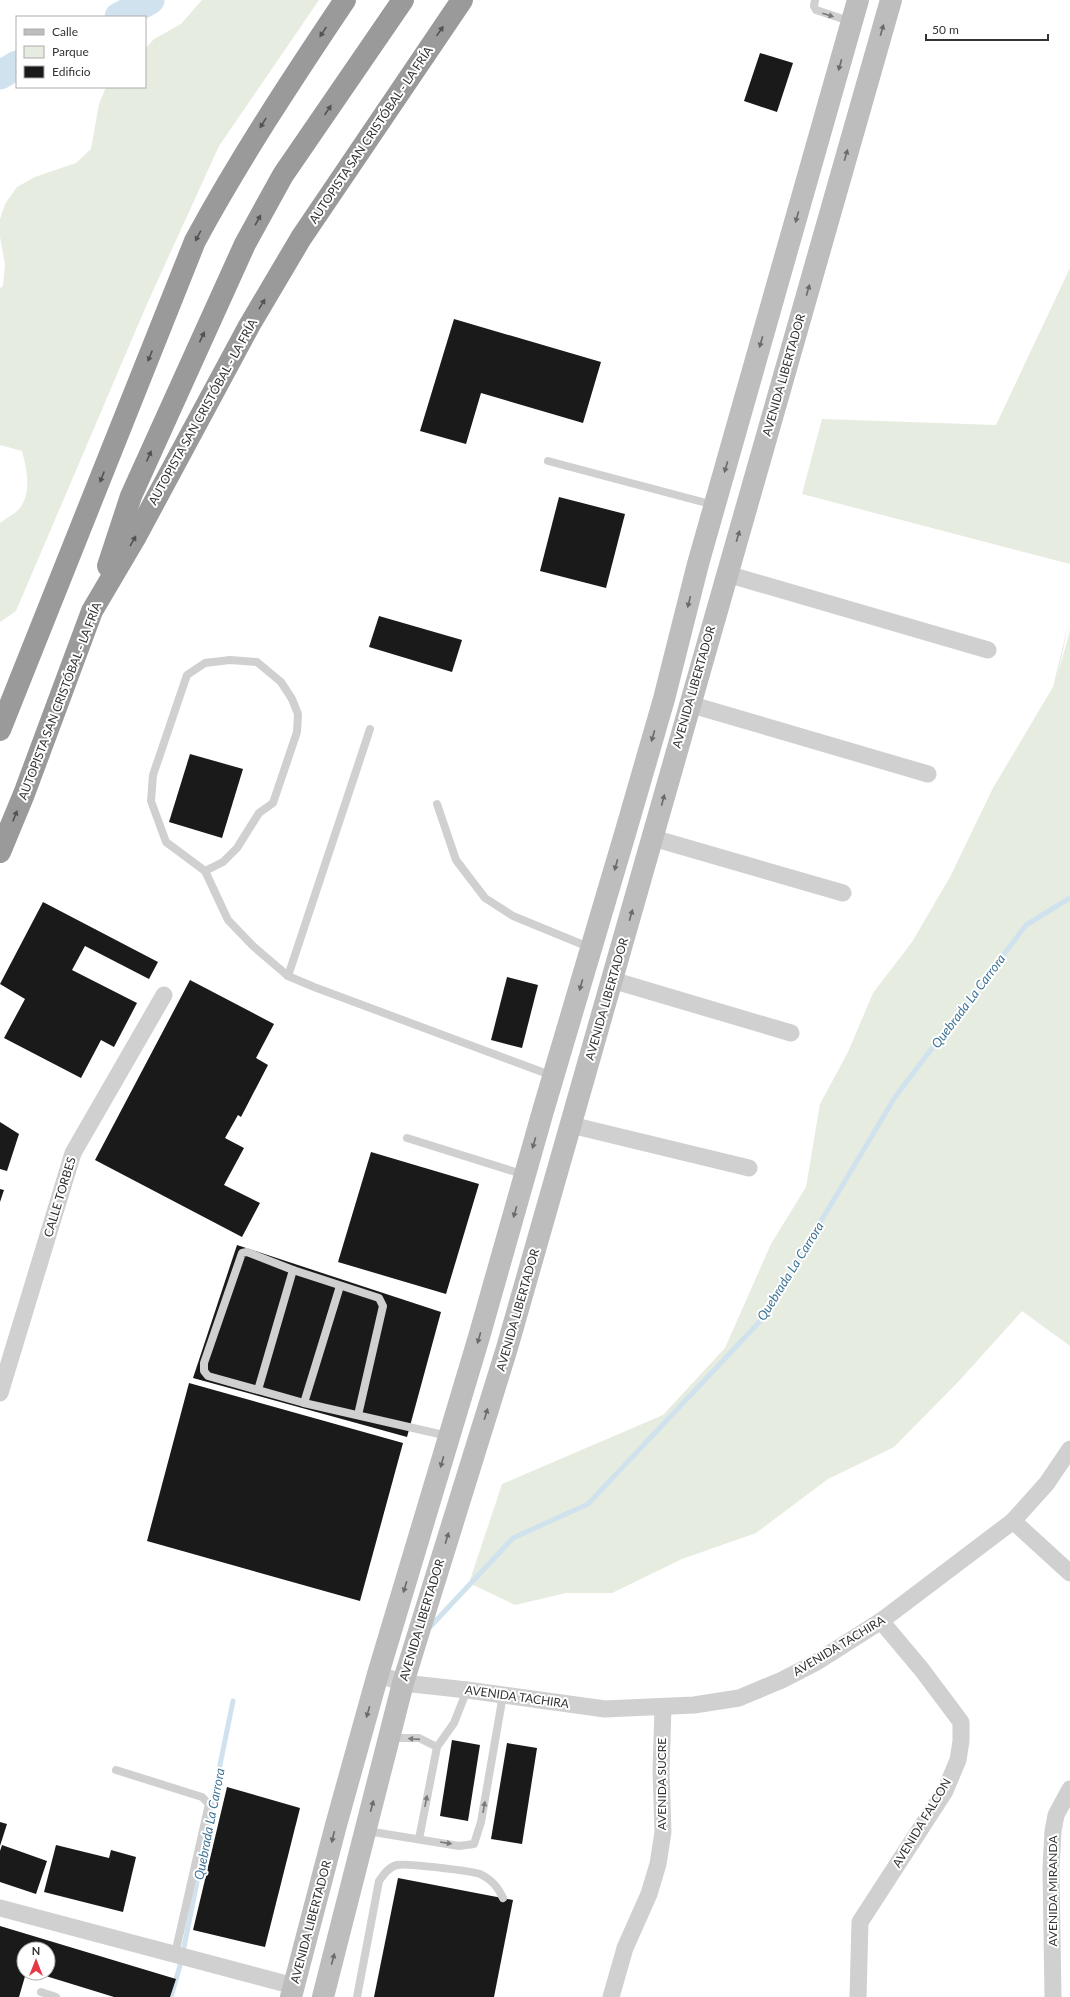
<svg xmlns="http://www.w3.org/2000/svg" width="1070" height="1997" viewBox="0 0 1070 1997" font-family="Lato,sans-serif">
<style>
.green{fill:#e6ecdf}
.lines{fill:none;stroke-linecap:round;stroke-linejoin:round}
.stream{stroke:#cfe2ee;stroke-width:5}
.river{stroke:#cfe2ee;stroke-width:29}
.building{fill:#1a1a1a}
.service{stroke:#d0d0d0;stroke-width:8}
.minor{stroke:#d0d0d0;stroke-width:17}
.secondary{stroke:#bdbdbd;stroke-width:22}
.motorway{stroke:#9a9a9a;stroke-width:22}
.oneway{fill:#7a7a7a}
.oneway2{fill:#6a6a6a}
.oneway3{fill:#525252}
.labels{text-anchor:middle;stroke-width:4;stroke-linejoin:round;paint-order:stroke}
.street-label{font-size:12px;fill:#333;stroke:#fff}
.water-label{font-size:13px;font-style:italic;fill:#3f7597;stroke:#fff}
</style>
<rect width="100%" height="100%" fill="#fff"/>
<!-- green -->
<g class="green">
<path d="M202 0H319L219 146 147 304 16 611 0 622V523C5 519 11 516 16 512 33 497 27 470 22 451L0 445V288L3 286 5 264 0 237V219L5 204 17 187 35 177 76 163 91 149 99 104 106 87H145V49L154 39 181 24Z"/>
<polygon points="1070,268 1070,564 802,494 822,419 996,425"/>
<polygon points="1070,617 1058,674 1070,630 1070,1346 1022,1311 959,1381 894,1447 828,1479 756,1533 682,1559 612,1593 566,1593 515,1605 469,1583 502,1484 663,1415 725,1348 771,1244 806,1187 820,1104 848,1052 873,993 912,942 950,877 993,788 1053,687"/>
</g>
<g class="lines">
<!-- stream -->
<g class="stream">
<polyline points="430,1627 513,1538 588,1504 764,1317 895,1097 1026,925 1070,898"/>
<polyline points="211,1809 233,1701"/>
<polyline points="184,1947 210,1817"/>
<polyline points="171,1997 181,1962"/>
</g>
<!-- river -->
<g class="river">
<polyline points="119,17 150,0"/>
<polyline points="0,75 17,65"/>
</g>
</g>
<!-- building -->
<g class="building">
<polygon points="760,53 793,63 777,112 744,101"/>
<polygon points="454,319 601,362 583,423 481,393 466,444 420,431"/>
<polygon points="559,497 625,514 606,588 540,571"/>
<polygon points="379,616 462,640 452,672 369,647"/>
<polygon points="190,754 243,769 222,838 169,822"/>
<polygon points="43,902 158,962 149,979 85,946 72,970 137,1003 114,1047 101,1040 81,1078 4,1038 25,999 0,984"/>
<polygon points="507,977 538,985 522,1048 491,1040"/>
<polygon points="190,980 274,1024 256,1058 268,1065 241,1117 238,1115 225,1138 244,1148 224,1185 260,1203 242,1237 95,1160"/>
<polygon points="0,1122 19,1134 7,1171 0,1169"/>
<polygon points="371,1152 479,1184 446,1294 338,1262"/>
<polygon points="0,1189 4,1190 0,1202"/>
<polygon points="237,1245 441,1312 407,1437 193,1378"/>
<polygon points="189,1383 403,1443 360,1601 147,1541"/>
<polygon points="452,1740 480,1745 468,1821 440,1816"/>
<polygon points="507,1743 537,1748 522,1844 491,1839"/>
<polygon points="227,1787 300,1808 265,1947 193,1930"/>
<polygon points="0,1822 7,1824 0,1846"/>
<polygon points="2,1845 47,1861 36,1894 0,1882 0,1851"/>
<polygon points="56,1845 109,1858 111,1850 136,1857 123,1912 44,1892"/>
<polygon points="398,1878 513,1900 494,1997 374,1997"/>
<polygon points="0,1926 176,1979 170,1997 114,1997 36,1973 48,1973 48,1949 24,1949 24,1973 26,1973 19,1997 0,1997"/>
</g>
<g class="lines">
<!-- service -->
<g class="service">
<polyline points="815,0 814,6 816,10 852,22"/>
<polyline points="548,461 714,505"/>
<polyline points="437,804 456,860 485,898 513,916 591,948"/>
<polyline points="205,871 223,862 237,848 259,813 273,803 297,732 298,714 292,699 281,682 257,662 230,660 205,663 187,675 153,775 151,801 166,842 205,871 228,920 253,946 288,976 314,987 553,1076"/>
<polyline points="288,976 370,729"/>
<polyline points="407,1138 525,1175"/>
<polyline points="258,1390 293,1270"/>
<polyline points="304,1403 340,1286"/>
<polyline points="358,1415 383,1306 379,1298 293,1270 247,1252 242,1253 204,1363 204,1371 208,1376 304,1403 448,1436"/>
<polyline points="390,1738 419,1738 437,1747"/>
<polyline points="116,1770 202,1797 209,1804 175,1954"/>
<polyline points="367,1831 459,1846 474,1844 481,1822 503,1695"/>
<polyline points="419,1839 437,1747 454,1723 467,1690"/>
<polyline points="41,1992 56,1997"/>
<path d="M357 1997 379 1881C384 1874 389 1867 397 1865 406 1863 472 1871 480 1874 492 1880 498 1887 503 1898"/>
</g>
<!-- minor -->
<g class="minor">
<polyline points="727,574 988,650"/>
<polyline points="689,704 928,774"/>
<polyline points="653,838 843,893"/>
<polyline points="612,980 791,1033"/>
<polyline points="571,1125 749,1168"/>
<polyline points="0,1393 73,1153 164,995"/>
<polyline points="1013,1521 1070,1573"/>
<polyline points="378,1674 403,1683 467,1690 605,1709 694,1705 739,1698 782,1680 815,1663 881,1621 1013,1521 1047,1483 1070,1449"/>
<polyline points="0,1908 294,1986"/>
<polyline points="611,1997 625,1948 649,1894 658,1864 663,1832 661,1771 663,1707"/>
<polyline points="858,1997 860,1922 945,1791 958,1760 961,1741 961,1722 922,1670 881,1621"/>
<polyline points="1053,1997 1051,1868 1053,1831 1056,1815 1070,1789"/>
</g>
<!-- secondary -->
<g class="secondary">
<polyline points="291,1997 336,1825 378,1674 479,1337 543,1111 627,827 664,699 698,564 858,0"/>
<polyline points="323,1997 403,1683 507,1348 891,0"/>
</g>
<!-- motorway -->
<g class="motorway">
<polyline points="108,566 131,496 245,244 283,175 403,0"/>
<path d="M0 730 195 241C240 158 292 79 345 0"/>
<polyline points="0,852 24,794 92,611 135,538 249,326 301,238 462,0"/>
</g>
</g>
<!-- one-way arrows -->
<defs><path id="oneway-solid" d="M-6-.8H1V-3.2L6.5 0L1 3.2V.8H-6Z"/></defs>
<g class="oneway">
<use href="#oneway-solid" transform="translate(828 15) rotate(18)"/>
<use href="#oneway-solid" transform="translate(414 1739) rotate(-176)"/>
<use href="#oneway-solid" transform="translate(426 1801) rotate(-79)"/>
<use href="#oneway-solid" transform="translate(484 1807) rotate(-80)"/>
<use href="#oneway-solid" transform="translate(446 1843) rotate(9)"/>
</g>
<g class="oneway2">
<use href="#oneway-solid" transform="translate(882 30) rotate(-74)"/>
<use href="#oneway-solid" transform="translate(840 65) rotate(106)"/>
<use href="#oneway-solid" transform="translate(846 155) rotate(-74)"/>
<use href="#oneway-solid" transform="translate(797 217) rotate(106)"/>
<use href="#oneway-solid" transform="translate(808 290) rotate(-74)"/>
<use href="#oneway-solid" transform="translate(761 342) rotate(106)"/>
<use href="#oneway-solid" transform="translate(726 467) rotate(106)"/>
<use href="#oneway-solid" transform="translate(738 536) rotate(-74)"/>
<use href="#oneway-solid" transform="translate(689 602) rotate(104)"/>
<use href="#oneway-solid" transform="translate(653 736) rotate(106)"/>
<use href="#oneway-solid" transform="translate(663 800) rotate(-75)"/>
<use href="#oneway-solid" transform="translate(616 865) rotate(106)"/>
<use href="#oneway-solid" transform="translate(631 915) rotate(-74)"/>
<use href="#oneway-solid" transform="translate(581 985) rotate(106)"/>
<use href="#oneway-solid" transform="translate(534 1143) rotate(106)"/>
<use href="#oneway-solid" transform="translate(515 1212) rotate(106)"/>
<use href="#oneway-solid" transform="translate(479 1338) rotate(106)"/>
<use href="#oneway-solid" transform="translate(486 1414) rotate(-73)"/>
<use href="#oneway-solid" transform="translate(442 1462) rotate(106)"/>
<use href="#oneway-solid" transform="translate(447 1538) rotate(-73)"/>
<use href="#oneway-solid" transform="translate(405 1587) rotate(107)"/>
<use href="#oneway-solid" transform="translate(368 1712) rotate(106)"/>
<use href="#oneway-solid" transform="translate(372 1806) rotate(-75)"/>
<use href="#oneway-solid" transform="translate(333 1837) rotate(104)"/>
<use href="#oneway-solid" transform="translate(333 1959) rotate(-75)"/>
</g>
<g class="oneway3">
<use href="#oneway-solid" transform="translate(440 31) rotate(-55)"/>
<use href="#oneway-solid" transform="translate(323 32) rotate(124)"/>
<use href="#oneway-solid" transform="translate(328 110) rotate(-56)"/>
<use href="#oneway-solid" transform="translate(263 123) rotate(122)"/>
<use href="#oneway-solid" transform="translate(258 220) rotate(-61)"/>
<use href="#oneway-solid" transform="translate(198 236) rotate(118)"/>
<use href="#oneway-solid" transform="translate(262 304) rotate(-59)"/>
<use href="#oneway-solid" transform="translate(202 337) rotate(-65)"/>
<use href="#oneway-solid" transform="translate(150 356) rotate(112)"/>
<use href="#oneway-solid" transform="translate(149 456) rotate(-66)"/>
<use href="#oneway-solid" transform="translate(102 477) rotate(112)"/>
<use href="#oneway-solid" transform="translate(133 541) rotate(-60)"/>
<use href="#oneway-solid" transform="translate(15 816) rotate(-68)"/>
</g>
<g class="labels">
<!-- street labels -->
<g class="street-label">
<text transform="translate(371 135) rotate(-56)" y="4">AUTOPISTA SAN CRISTÓBAL - LA FRÍA</text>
<text transform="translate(784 375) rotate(-74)" y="4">AVENIDA LIBERTADOR</text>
<text transform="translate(203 412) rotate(-61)" y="4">AUTOPISTA SAN CRISTÓBAL - LA FRÍA</text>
<text transform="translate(694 687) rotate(-74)" y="4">AVENIDA LIBERTADOR</text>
<text transform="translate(60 701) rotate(-69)" y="4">AUTOPISTA SAN CRISTÓBAL - LA FRÍA</text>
<text transform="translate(607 999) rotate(-74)" y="4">AVENIDA LIBERTADOR</text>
<text transform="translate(60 1197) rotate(-73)" y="4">CALLE TORBES</text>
<text transform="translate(518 1310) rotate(-74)" y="4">AVENIDA LIBERTADOR</text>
<text transform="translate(422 1620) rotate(-73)" y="4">AVENIDA LIBERTADOR</text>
<text transform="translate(839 1646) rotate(-31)" y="4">AVENIDA TACHIRA</text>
<text transform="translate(517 1697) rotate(8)" y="4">AVENIDA TACHIRA</text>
<text transform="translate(662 1784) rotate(-90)" y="4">AVENIDA SUCRE</text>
<text transform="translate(922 1823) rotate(-59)" y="4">AVENIDA FALCON</text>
<text transform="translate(1053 1891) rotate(-90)" y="4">AVENIDA MIRANDA</text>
<text transform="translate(311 1922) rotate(-75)" y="4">AVENIDA LIBERTADOR</text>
</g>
<!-- water labels -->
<g class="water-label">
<text transform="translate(968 1001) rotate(-53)" y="5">Quebrada La Carrora</text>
<text transform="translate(790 1271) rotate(-58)" y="5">Quebrada La Carrora</text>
<text transform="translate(209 1824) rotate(-79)" y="5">Quebrada La Carrora</text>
</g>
</g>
<!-- legend -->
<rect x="16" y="16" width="130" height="72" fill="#ffffff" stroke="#adadad"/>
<rect x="24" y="29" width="20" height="6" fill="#bdbdbd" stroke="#adadad"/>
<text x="52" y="36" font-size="12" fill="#333333">Calle</text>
<rect x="24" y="46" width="20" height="12" fill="#e6ecdf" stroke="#adadad"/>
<text x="52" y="56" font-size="12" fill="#333333">Parque</text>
<rect x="24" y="66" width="20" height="12" fill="#1a1a1a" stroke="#adadad"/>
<text x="52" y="76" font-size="12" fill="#333333">Edificio</text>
<!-- north arrow -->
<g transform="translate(36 1961)"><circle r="19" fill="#ffffff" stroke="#adadad"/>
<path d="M0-3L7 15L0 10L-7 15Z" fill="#e63946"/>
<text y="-6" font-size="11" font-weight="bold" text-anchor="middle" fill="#333333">N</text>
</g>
<!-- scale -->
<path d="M926 34v6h122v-6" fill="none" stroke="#333333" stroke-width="2"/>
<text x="932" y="34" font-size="12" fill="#333333" stroke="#ffffff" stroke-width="3" paint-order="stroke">50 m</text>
</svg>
